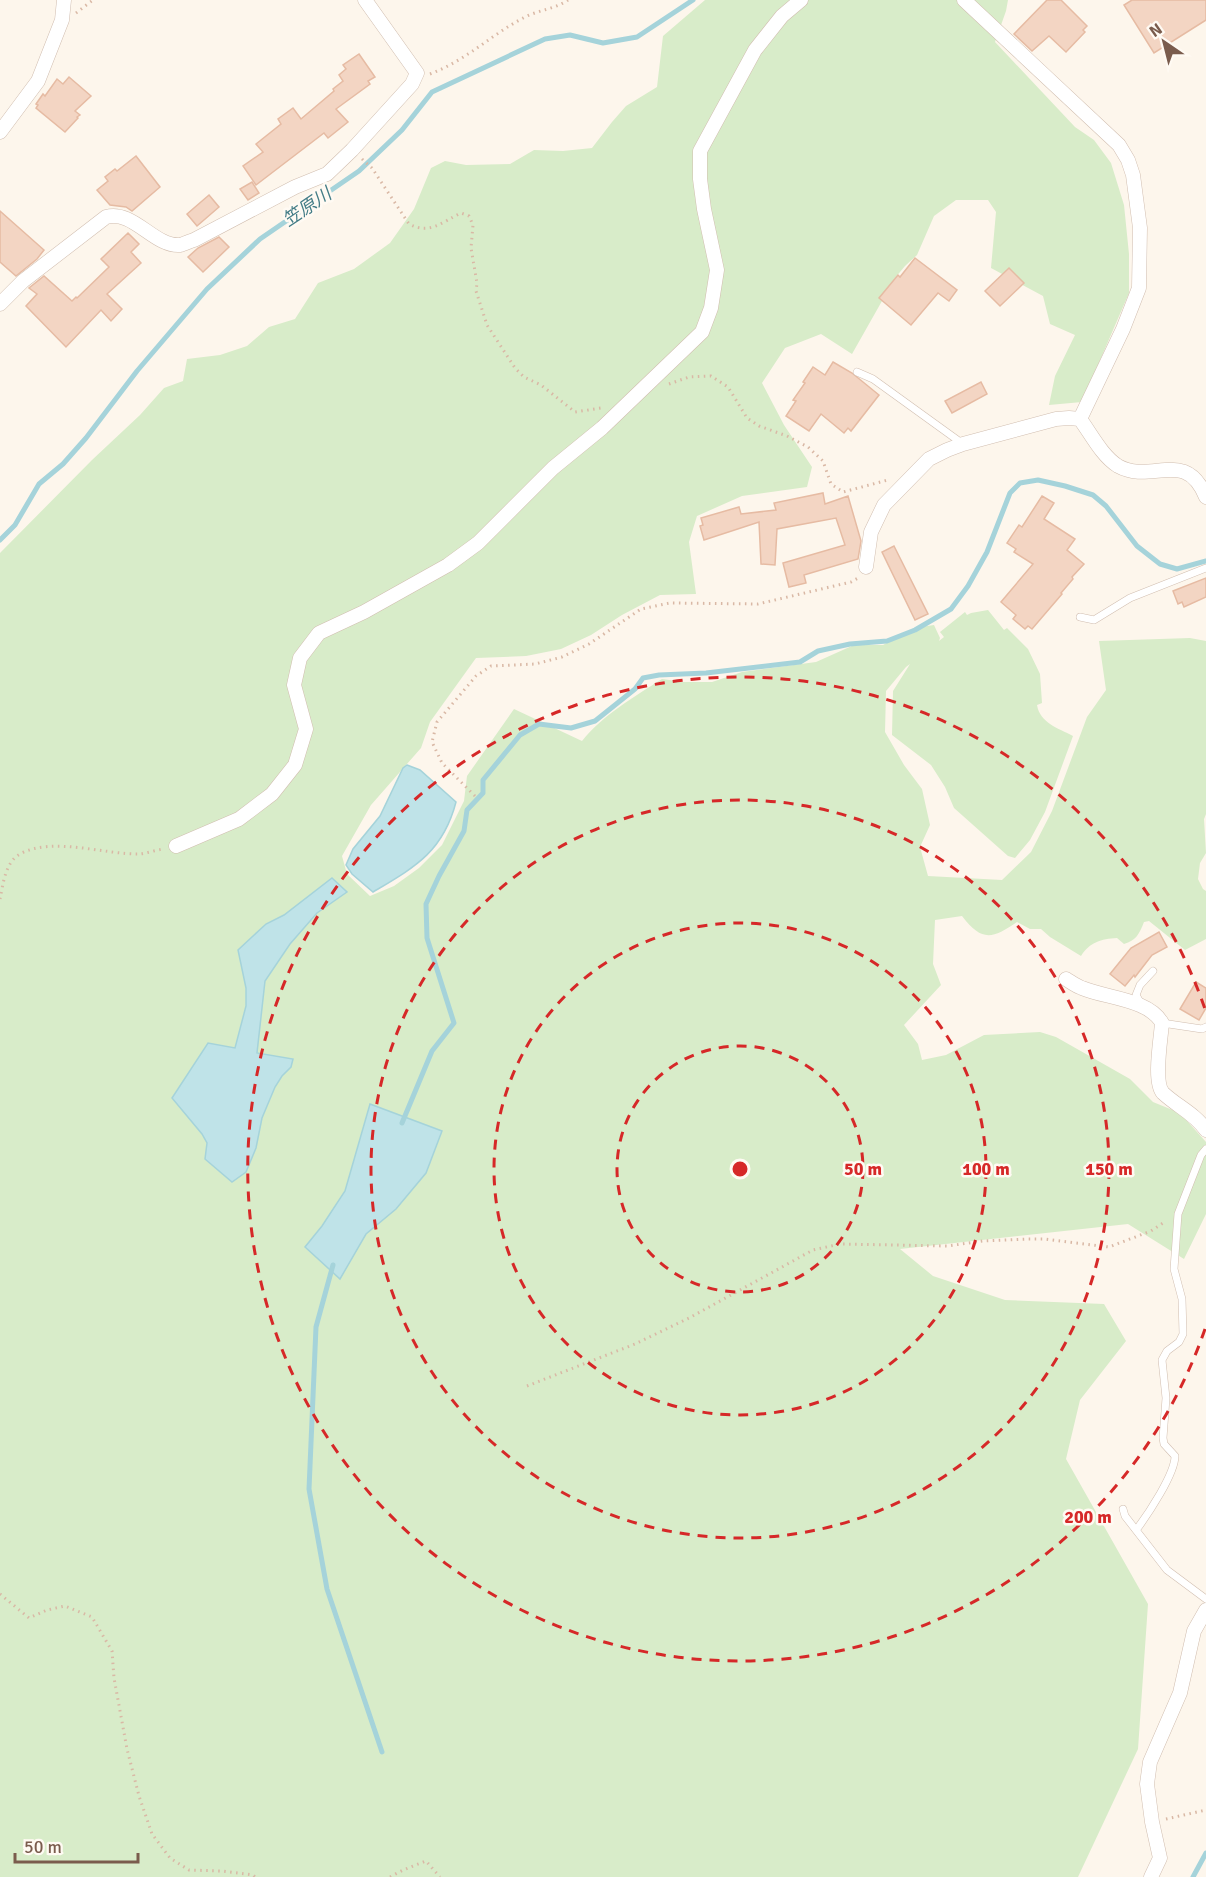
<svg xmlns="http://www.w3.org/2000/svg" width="1206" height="1877" viewBox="0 0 1206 1877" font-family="Signika,'Noto Sans JP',sans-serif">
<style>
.green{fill:#d8ecc9}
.water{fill:#bfe3e8;stroke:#a5d3da;stroke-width:1.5}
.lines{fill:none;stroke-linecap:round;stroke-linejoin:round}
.stream{stroke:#a5d3da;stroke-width:5}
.building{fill:#f3d5c3;stroke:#e6bba3;stroke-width:1.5}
.lane-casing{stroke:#d1beb0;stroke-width:8}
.street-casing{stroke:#d1beb0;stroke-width:15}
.path{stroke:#d9b8a5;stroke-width:3;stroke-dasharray:1.5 4.5;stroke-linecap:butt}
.lane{stroke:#fff;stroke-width:7}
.street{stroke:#fff;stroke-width:14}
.ring{fill:none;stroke:#d62828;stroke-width:3;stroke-dasharray:10 8}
.labels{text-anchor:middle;stroke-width:5;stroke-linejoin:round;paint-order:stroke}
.water-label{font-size:18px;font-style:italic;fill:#437c86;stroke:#fffaf3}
.centre{fill:#d62828;stroke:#fffaf3;stroke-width:3}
.ring-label{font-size:18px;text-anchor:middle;font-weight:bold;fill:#d62828;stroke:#fffaf3;stroke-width:5;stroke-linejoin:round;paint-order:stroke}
</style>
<rect width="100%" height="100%" fill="#fdf6ec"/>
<!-- green -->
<path class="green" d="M705 0H1008L1006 11 995 42 1075 127 1094 140 1111 163 1124 205 1129 254V293L1082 402 1049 405 1055 376 1075 335 1050 324 1043 296 991 268 996 212 988 200H956L934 216 917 255 905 266 895 278 852 354 821 334 785 348 762 383 784 425 812 467 807 487 742 496 697 516 689 542 696 594 660 595 622 615 591 635 561 649 526 656 476 658 430 722 421 748 371 805 342 856 347 874 370 896 394 886 419 868 442 845 464 801 467 776 514 709 582 741C604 714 634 697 662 679L684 682H712L742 672 816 662 854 645H883L914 628 934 625 940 638 939 641 944 637 940 632 965 612 967 615 971 613 988 610 1004 630 1007 628 1028 649 1040 674 1042 703 1037 705C1040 723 1058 728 1073 736L1045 812 1030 840 1015 858 1008 856 954 808 945 787 931 765 892 735 893 691 910 664 906 667 886 691 885 732 904 765 922 789 930 825 920 847 928 876 1002 880 1031 852 1052 811 1087 717 1106 690 1099 641 1190 638 1206 641V814L1204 819 1206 853 1200 863 1198 879 1203 889 1206 891V939L1185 950 1149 921 1144 922C1139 935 1136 940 1124 944L1117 938C1101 939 1090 942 1081 956L1050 937 1041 929H1030L1017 922C992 939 982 942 962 916L935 920 933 964 941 985 904 1025 918 1044 922 1060 946 1055 984 1035 1040 1032 1056 1037 1130 1079 1153 1102 1180 1113 1206 1142V1214L1184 1259 1128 1224 900 1249 933 1276 1005 1300 1104 1304 1126 1341 1080 1400 1066 1459 1148 1604 1138 1749 1078 1877H0V553L92 460 140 415 164 388 183 381 187 359 220 355 247 346 269 327 295 319 318 283 354 269 390 243 414 209 431 168 445 161 466 165 510 164 534 150 563 151 592 148 612 122 626 106 657 87 663 36Z"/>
<!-- water -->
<g class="water">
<path d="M407 765 420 770 456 802C443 852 415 867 373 892L352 874 346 865 353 849 380 816 403 768Z"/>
<polygon points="332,878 347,892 317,913 290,944 265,981 257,1053 293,1059 291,1067 282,1076 275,1087 262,1118 256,1148 246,1172 232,1182 205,1159 207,1143 202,1134 172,1098 208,1043 235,1048 246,1006 246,988 238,950 266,924 284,915"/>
<polygon points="370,1104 442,1131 426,1173 396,1209 366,1234 340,1279 305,1247 322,1226 345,1191"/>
</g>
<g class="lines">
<!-- stream -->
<g class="stream">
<polyline points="0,540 15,525 39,484 63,464 86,438 137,371 207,289 260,239 359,171 402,130 432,92 545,39 570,35 603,43 637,37 693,0"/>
<polyline points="402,1123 432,1051 454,1023 427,938 426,904 439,876 464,831 467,810 483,793 483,780 520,735 539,724 571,728 595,721 635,689 643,678 659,675 706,673 800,662 818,651 850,644 887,641 915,630 951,609 968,586 987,552 1010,493 1020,483 1038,480 1065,486 1093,495 1106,506 1137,546 1160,564 1177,569 1206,561"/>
<polyline points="333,1265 316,1327 309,1489 327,1589 382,1752"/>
<polyline points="1193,1877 1206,1853"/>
</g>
</g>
<!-- building -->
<g class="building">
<polygon points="1047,0 1061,0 1087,26 1083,30 1085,32 1066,52 1049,36 1032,51 1014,34"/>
<polygon points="1132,0 1206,0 1206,20 1154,53 1124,5"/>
<polygon points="359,54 375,77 368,81 370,84 336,109 348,122 328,138 324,133 256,185 243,166 263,152 256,144 281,124 278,119 293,108 301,119 334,91 333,89 343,81 339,75 346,69 343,65"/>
<polygon points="69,77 91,96 75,111 80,115 77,117 78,118 65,132 36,108 38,105 36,104 43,94 45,96 57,79 63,84"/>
<polygon points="136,156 160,187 132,211 126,207 110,205 97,190 108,181 105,177 115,169 117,171"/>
<polygon points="252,182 259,193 248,200 240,189"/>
<polygon points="209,195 219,207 197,226 187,214"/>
<polygon points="0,211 44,250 37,259 16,276 0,262"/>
<polygon points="128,233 139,244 131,252 141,263 107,294 122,309 111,321 101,310 66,347 26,306 37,294 29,288 44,276 72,301 76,297 77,298 109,267 101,259"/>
<polygon points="219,237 229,247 203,272 188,257 198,248"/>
<polygon points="915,258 957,290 949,301 938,293 911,325 879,298 898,275 900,277"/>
<polygon points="1009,268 1024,283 1000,306 985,291"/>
<polygon points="833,362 852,373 879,395 851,431 848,428 844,433 821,414 809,431 786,416 796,401 793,400 805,383 803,382 813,367 825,375"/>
<polygon points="981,382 987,394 952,413 945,401"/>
<polygon points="823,493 825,504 848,496 861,541 858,559 804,575 806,583 789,587 783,563 845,545 836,518 777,529 775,565 761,564 759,522 704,540 700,526 703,525 701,518 739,507 741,514 776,510 774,503"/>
<polygon points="1042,496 1054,503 1044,519 1075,539 1067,550 1084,564 1072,577 1073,579 1061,593 1062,594 1032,629 1028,626 1025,629 1013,619 1016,615 1001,602 1033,564 1014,552 1016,549 1007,543 1019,525 1022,527"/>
<polygon points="894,546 928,614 915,620 882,552"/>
<polygon points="1206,578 1206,597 1184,607 1182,602 1178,604 1173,591"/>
<polygon points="1159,932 1167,947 1152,955 1135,977 1134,975 1125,986 1110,974 1131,948"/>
<polygon points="1196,982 1206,988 1206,1008 1199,1020 1180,1009"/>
</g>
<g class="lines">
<defs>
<g id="lane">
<polyline points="857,372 873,379 963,444"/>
<polyline points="1080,617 1094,620 1130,598 1206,568"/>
<polyline points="1141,1004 1136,995 1140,985 1153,971"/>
<polyline points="1162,1023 1202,1029 1206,1027"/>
<polyline points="1123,1509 1125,1516 1167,1570 1206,1599"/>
<path d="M1137 1529C1148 1514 1175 1474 1175 1456L1164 1444 1163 1438 1166 1398 1162 1360 1167 1351 1179 1342 1183 1334 1182 1299 1174 1269 1178 1214 1201 1155 1206 1149"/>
</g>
<g id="street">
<polyline points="964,0 1119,145 1128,160 1133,175 1140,228 1139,288 1123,329 1080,419"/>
<polyline points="0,132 38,81 62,20 64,0"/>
<path d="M0 304 23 281 106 217C133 209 154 247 180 245 184 244 190 241 194 240L295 187 327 174 352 150 412 84 417 73 365 0"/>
<path d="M866 567 871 532 884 505 929 459 947 450 963 444 1056 419 1069 418 1080 419C1091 434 1102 456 1118 466 1152 485 1185 447 1206 497"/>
<polyline points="176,846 239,819 272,794 295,765 306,729 294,685 300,658 319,633 364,612 448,565 478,543 553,468 602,428 702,332 711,308 717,270 704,209 700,179 700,151 755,50 782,16 801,0"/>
<path d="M1066 979C1071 982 1076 986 1082 988 1105 998 1149 999 1162 1023 1161 1038 1153 1082 1163 1093 1178 1107 1194 1113 1206 1130"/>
<polyline points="1151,1877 1160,1858 1152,1822 1147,1784 1150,1762 1180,1693 1194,1631 1206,1610"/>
</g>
</defs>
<!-- lane casing -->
<use href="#lane" class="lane-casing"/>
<!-- street casing -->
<use href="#street" class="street-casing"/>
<!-- path -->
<g class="path">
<polyline points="76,13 93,0"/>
<path d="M430 74C467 60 492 34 525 17 539 10 555 9 568 0"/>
<path d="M362 159 372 168 409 224C430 235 442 222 461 213L469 216 473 225 471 248 477 283 476 291 487 325 515 368 524 377 541 385 575 412 601 408"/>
<polyline points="669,384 689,377 711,376 728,387 747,418 759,426 787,436 808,447 823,461 831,484 843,492 888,480"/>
<polyline points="475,796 442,763 432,742 437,722 476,676 491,666 535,664 562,657 589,644 641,609 670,603 758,604 851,582 858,578"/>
<path d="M0 899C3 885 5 862 20 854 52 836 106 855 140 854 148 853 156 850 163 849"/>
<polyline points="527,1386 635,1344 689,1318 813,1250 840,1244 947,1246 983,1241 1027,1239 1044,1239 1109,1247 1151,1231 1166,1221"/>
<polyline points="0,1594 29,1618 47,1610 65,1606 92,1617 112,1651 114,1678 127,1749 139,1796 152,1834 170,1858 189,1870 222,1871 253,1875 255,1877"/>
<polyline points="1166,1819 1206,1810"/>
<polyline points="390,1877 403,1870 426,1861 440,1877"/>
</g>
<!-- lane -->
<use href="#lane" class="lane"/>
<!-- street -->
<use href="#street" class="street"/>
</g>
<!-- distance rings -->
<g class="ring">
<circle cx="740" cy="1169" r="123"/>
<circle cx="740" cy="1169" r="246"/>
<circle cx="740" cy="1169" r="369"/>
<path d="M1205 1329A492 492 0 1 1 1205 1009"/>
</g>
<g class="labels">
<!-- water labels -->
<g class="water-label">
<text transform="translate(307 207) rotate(-34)" y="6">笠原川</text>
</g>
</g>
<circle cx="740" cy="1169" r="9" class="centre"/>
<g class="ring-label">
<text x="863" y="1175">50 m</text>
<text x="986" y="1175">100 m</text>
<text x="1109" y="1175">150 m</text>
<text x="1088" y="1523">200 m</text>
</g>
<!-- north arrow -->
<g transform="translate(1164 42) rotate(325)" stroke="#fffaf3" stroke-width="4.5" paint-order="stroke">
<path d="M0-4.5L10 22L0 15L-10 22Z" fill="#7a5c4d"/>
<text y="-9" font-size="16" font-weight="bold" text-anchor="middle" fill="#7a5c4d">N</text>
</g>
<!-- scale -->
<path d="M15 1853v9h123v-9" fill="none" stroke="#7a5c4d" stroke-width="3"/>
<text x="24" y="1853" font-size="18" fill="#7a5c4d" stroke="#fffaf3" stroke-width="4.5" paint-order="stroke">50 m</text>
</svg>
